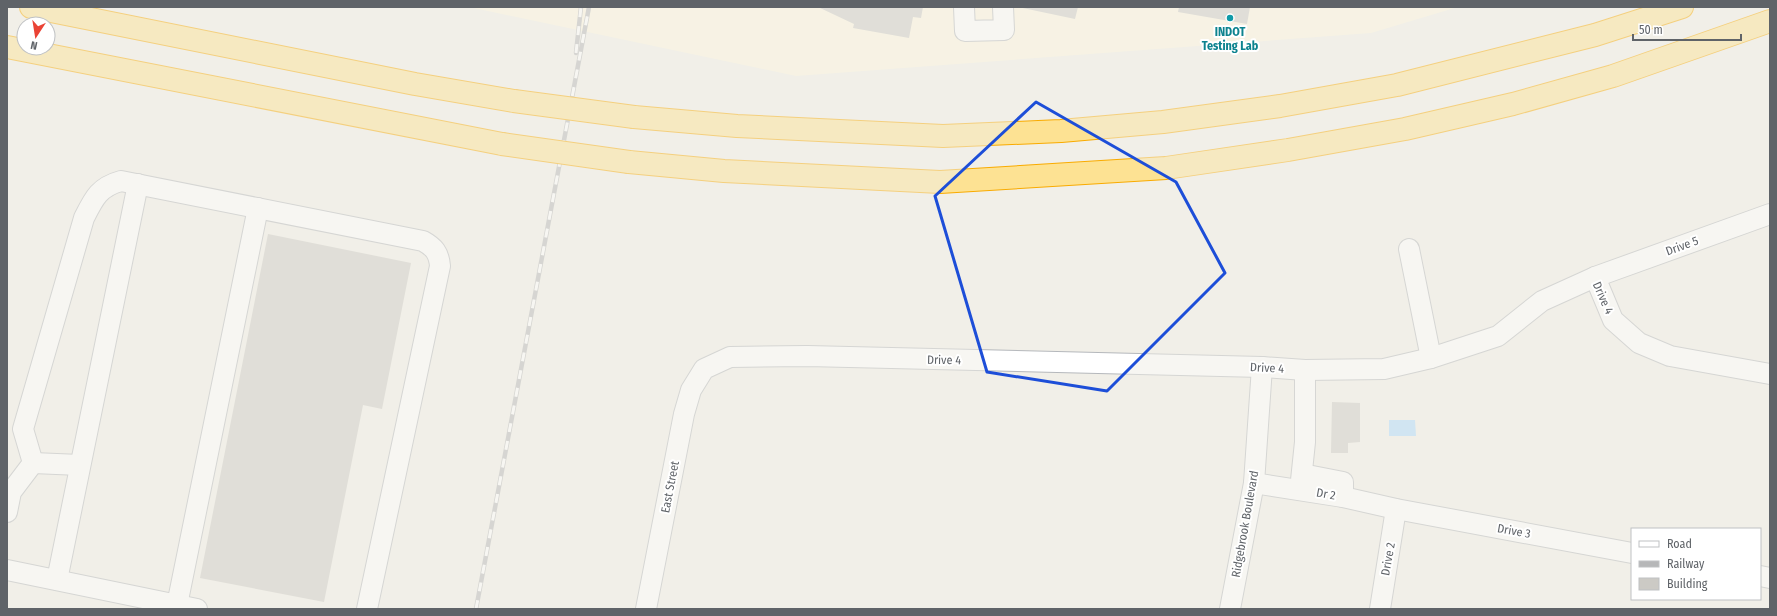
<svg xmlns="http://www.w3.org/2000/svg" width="1777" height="616" viewBox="0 0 1777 616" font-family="'Fira Sans Condensed',sans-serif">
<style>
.commercial{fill:#fef7e0}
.water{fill:#aadaff}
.building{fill:#cccac5}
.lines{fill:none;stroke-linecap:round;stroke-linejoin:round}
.minor-casing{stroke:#b5b8bc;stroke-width:22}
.highway-casing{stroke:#f9ab00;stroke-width:24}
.minor{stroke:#fff;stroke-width:20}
.highway{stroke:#fde293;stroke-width:22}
.rail-casing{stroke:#b6b7b8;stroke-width:4.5}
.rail{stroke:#fff;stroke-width:3;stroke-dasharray:9;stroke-linecap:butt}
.highway-bridge-casing{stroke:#f9ab00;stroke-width:24;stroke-linecap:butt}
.highway-bridge{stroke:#fde293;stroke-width:22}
.marked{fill:none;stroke:#1d4ed8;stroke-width:3;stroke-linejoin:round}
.culture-dot{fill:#0f9aa8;stroke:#fff;stroke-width:1.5}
.labels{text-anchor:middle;stroke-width:4;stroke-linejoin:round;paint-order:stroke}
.culture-label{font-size:12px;font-weight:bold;fill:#0d838f;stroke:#fff}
.street-label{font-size:12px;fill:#5f6368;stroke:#fff}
</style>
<rect width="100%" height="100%" fill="#f1efe8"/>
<!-- commercial -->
<polygon class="commercial" points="469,7 1458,7 1371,33 796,76"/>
<!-- water -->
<polygon class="water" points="1389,420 1415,420 1416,436 1389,436"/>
<!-- building -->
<g class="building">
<polygon points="818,7 923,7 921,18 913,17 909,38 853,28 854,24"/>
<polygon points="1018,7 1078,7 1075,19"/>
<polygon points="1179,7 1250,7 1247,24 1178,12"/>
<polygon points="268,234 411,263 382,409 363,405 324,602 200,578"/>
<polygon points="1332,402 1360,403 1360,442 1348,443 1348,453 1331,453"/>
</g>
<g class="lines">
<defs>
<g id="minor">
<polyline points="964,7 965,31 1004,30 1003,7"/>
<polyline points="1409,249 1431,358"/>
<polyline points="1595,277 1613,320 1639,343 1670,356 1770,374"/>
<path d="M33 463 23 429 84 218C94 198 99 187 121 181L423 241C434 247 439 253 440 266L367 609"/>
<polyline points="33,463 80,465"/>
<polyline points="1302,474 1343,482 1343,497"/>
<polyline points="1254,483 1343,497 1396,509 1632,553"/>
<polyline points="1300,490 1305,442 1305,370"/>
<polyline points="7,512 11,492 33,463"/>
<polyline points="7,570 197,609"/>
<polyline points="1760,576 1770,578"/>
<polyline points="57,580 138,184"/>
<polyline points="177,605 258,208"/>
<polyline points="646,609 684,414 691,390 704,369 730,357 807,356 1262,367 1305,370 1384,369 1431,358 1498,336 1542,301 1595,277 1770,214"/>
<polyline points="1230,609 1254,483 1262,367"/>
<polyline points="1380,609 1396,509"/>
</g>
<g id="highway">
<polyline points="31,7 415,84 514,101"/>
<polyline points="7,47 502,144"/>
<polyline points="634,117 737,126 943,136 1061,131 1163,122 1280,106 1397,85 1595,35 1682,7"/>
<polyline points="629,162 724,171 940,182 1166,168 1288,150 1405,129 1513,104 1613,76 1770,21"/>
</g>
</defs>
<!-- minor casing -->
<use href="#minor" class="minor-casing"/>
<!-- highway casing -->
<use href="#highway" class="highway-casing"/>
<!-- minor -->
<use href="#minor" class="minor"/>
<!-- highway -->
<use href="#highway" class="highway"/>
<defs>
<g id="rail">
<polyline points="576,53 581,7"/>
<polyline points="476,609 589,7"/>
</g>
</defs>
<!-- rail casing -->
<use href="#rail" class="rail-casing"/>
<!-- rail -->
<use href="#rail" class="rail"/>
<defs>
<g id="highway-bridge">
<polyline points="514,101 634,117"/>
<polyline points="502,144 629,162"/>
</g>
</defs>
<!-- highway-bridge casing -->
<use href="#highway-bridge" class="highway-bridge-casing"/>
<!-- highway-bridge -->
<use href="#highway-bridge" class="highway-bridge"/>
</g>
<!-- marked area -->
<path d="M0 0H1777V616H0ZM1036 102 1176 182 1225 273 1107 391 987 372 935 196Z" fill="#f1efe8" fill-opacity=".55" fill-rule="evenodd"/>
<path class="marked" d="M1036 102 1176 182 1225 273 1107 391 987 372 935 196Z"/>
<!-- markers -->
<circle class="culture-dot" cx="1230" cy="18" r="4"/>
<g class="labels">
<!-- culture labels -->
<g class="culture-label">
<text x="1230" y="36">INDOT<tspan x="1230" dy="14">Testing Lab</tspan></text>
</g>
<!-- street labels -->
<g class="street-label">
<text transform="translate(1682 246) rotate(-20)" y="4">Drive 5</text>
<text transform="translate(1603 298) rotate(66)" y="4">Drive 4</text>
<text transform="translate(944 360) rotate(1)" y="4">Drive 4</text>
<text transform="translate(1267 368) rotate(3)" y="4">Drive 4</text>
<text transform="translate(670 487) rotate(-79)" y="4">East Street</text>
<text transform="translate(1326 494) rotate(10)" y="4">Dr 2</text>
<text transform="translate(1245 524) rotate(-80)" y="4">Ridgebrook Boulevard</text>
<text transform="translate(1514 531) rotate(10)" y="4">Drive 3</text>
<text transform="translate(1388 559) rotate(-80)" y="4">Drive 2</text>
</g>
</g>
<!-- border -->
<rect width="1777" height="616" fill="none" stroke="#5f6368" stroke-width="16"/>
<!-- legend -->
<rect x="1631" y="528" width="130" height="72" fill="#ffffff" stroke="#bfc1c3"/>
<rect x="1639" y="541" width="20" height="6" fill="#ffffff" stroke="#bfc1c3"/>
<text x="1667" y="548" font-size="12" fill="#5f6368">Road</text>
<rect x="1639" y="561" width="20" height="6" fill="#b6b7b8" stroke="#bfc1c3"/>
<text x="1667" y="568" font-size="12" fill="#5f6368">Railway</text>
<rect x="1639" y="578" width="20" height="12" fill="#cccac5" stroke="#bfc1c3"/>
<text x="1667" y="588" font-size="12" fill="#5f6368">Building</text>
<!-- north arrow -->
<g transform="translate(36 36) rotate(192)"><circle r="19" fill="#ffffff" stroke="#bfc1c3"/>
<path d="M0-3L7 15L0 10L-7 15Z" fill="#ea4335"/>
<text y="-6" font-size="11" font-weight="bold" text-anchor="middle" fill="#5f6368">N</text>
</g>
<!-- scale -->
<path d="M1633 34v6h108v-6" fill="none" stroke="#5f6368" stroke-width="2"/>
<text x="1639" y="34" font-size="12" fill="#5f6368" stroke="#ffffff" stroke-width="3" paint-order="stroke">50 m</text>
</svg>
